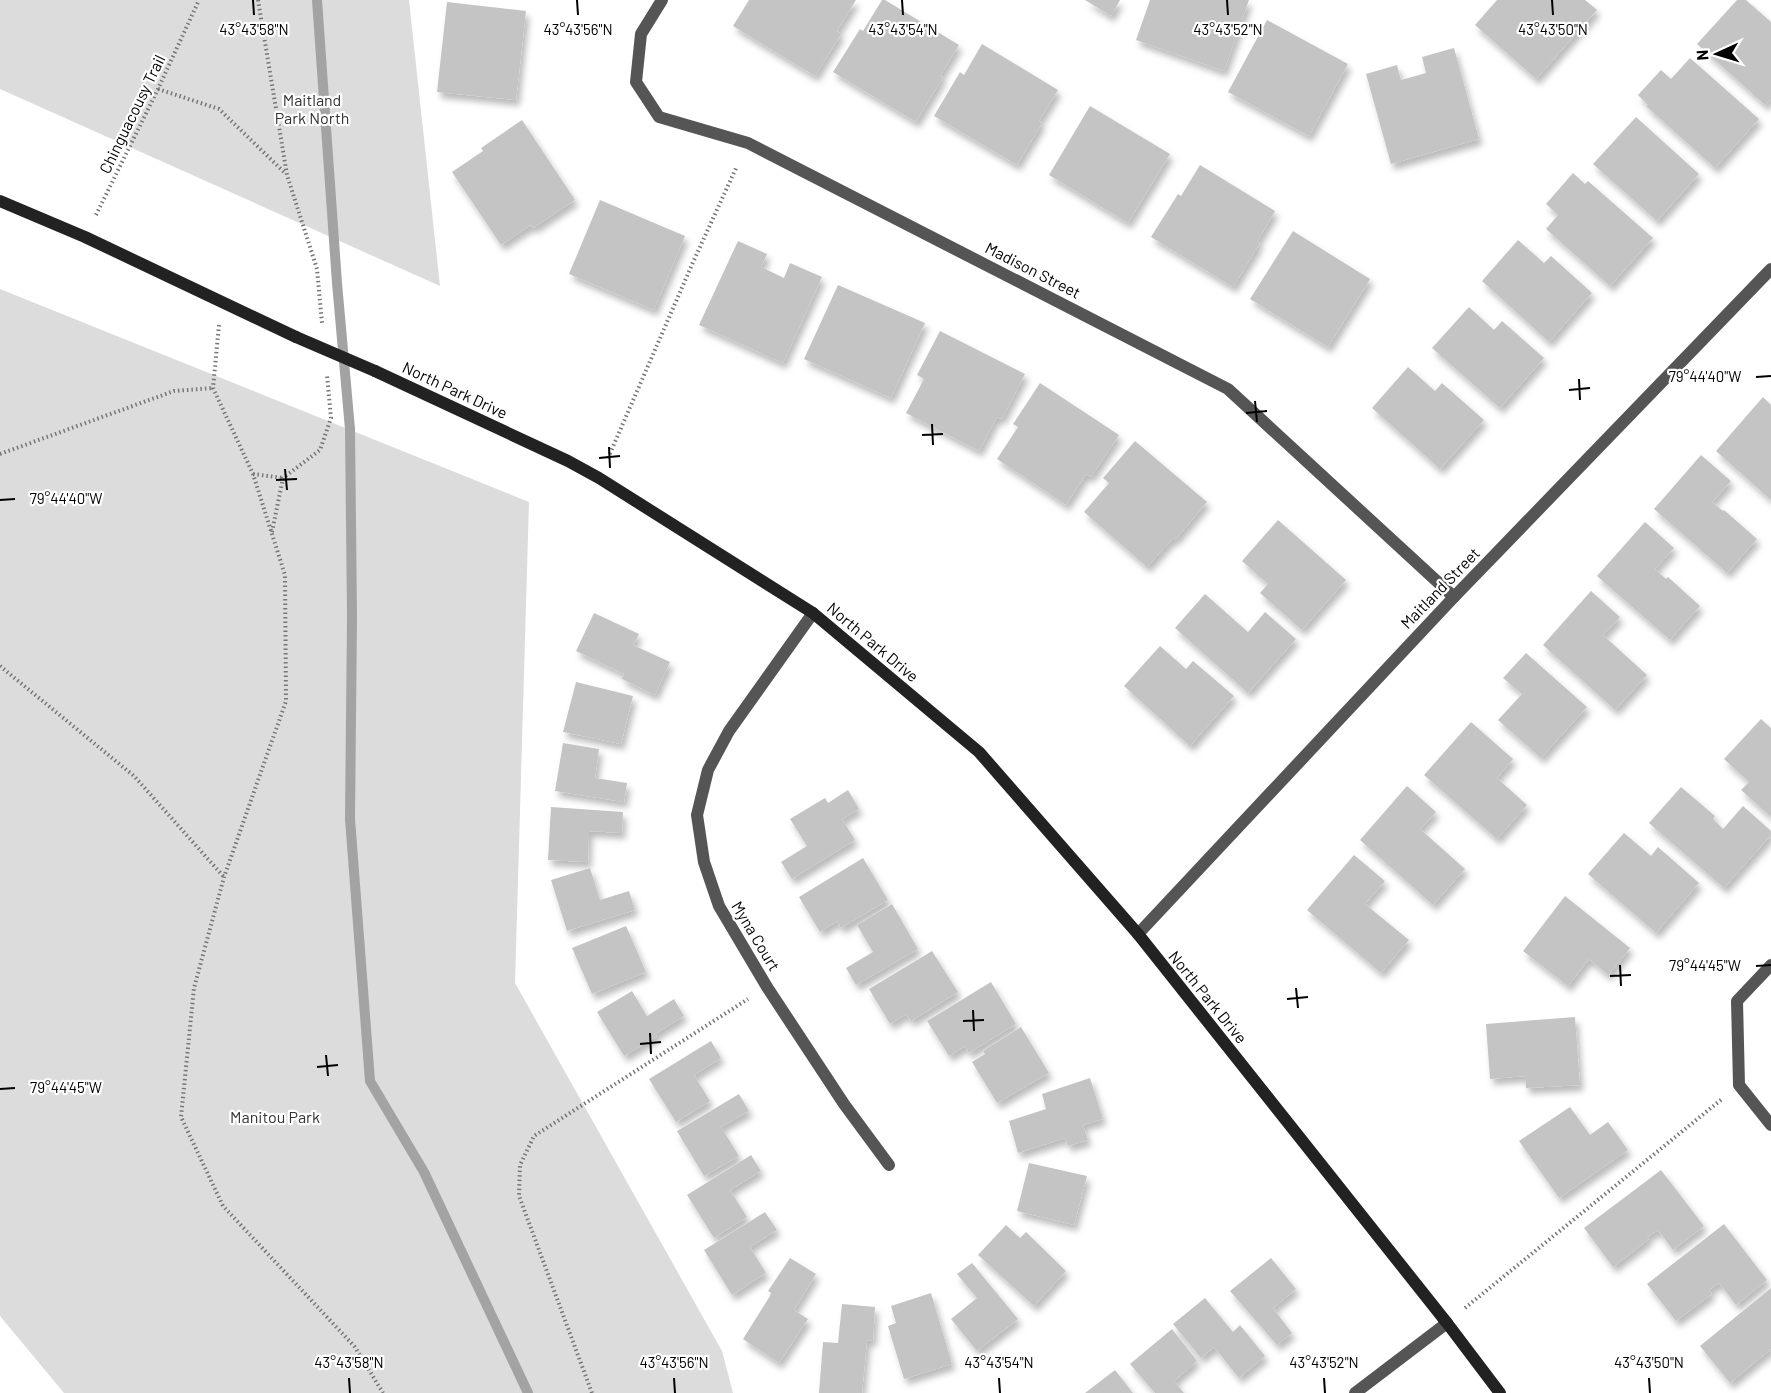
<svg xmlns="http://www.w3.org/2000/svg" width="1771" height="1393" viewBox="0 0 1771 1393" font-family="Barlow,sans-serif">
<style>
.green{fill:#dcdcdc}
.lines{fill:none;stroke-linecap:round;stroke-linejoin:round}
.stream{stroke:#a3a3a3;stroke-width:10}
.building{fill:#c4c4c4;filter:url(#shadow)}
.path{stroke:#777;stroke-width:4;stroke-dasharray:1.5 3;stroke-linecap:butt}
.street{stroke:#555;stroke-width:12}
.secondary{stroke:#222;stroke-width:12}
.secondary-bridge{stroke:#222;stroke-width:12}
.ticks{fill:none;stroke:#000;stroke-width:2}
.labels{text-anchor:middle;stroke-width:4.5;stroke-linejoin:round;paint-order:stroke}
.park-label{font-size:16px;fill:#333;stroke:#fff}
.street-label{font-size:16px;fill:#000;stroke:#fff}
.ticks-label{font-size:15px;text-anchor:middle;fill:#000;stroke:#fff;stroke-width:4.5;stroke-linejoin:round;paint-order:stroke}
</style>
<defs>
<filter id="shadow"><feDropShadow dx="3.5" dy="6" stdDeviation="3" flood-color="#0004"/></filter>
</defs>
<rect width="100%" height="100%" fill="#fff"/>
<!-- green -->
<g class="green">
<polygon points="0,0 409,0 440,286 0,89"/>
<polygon points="0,289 529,502 515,983 722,1351 733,1393 64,1393 0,1316"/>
</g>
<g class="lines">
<!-- stream -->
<polyline class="stream" points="317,0 337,283 350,429 352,616 350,819 370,1081 424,1172 528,1393"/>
</g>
<!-- building -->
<g class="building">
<polygon points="749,0 856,0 837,31 841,34 815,76 733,26"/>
<polygon points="882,0 885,0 959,45 940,76 943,77 916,122 833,72 860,29 863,31"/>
<polygon points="1085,0 1120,0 1111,16"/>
<polygon points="1150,0 1249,0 1224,71 1136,40"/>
<polygon points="1497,0 1585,0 1597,10 1536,79 1475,25"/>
<polygon points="1737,0 1746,0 1771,22 1771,99 1765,105 1697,44"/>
<polygon points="447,2 526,11 516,100 437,92"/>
<polygon points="1267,20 1348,64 1309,136 1228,92"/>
<polygon points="982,44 1058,90 1039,121 1042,123 1017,165 934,116 960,72 964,75"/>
<polygon points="1454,48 1479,139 1391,164 1366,74 1397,65 1401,80 1426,73 1422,57"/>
<polygon points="1690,58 1759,119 1715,168 1646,106 1648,105 1638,95 1661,70 1671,79"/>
<polygon points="1090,106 1170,154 1128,223 1049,175"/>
<polygon points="1636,117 1699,174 1657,221 1593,164"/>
<polygon points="522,120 575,200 533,228 531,225 501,245 452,172 483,151 481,148"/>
<polygon points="1200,165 1275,211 1257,242 1260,243 1233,287 1151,237 1178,194 1181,196"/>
<polygon points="1573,173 1585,184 1588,181 1653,238 1610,286 1546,229 1558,215 1546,204"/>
<polygon points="600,200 685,236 654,310 569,274"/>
<polygon points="1293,231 1370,279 1328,347 1250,299"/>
<polygon points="1518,240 1544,263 1551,256 1592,293 1549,342 1482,281"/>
<polygon points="738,241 767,254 761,267 784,278 790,263 822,277 783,363 699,325"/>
<polygon points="838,285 925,323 891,398 804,359"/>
<polygon points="1469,307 1494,330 1502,321 1544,358 1500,408 1432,348"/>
<polygon points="940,331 1025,374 1002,419 997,417 979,451 906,413 924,379 917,375"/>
<polygon points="1408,367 1435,391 1442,383 1484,420 1440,469 1372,408"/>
<polygon points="1040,383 1119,435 1091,477 1086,474 1066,505 997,459 1018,427 1013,424"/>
<polygon points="1763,397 1771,405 1771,500 1716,451"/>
<polygon points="1135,441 1207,502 1175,540 1173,538 1147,567 1084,512 1109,483 1103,478"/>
<polygon points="1701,455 1731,481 1712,502 1723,511 1724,510 1757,539 1727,573 1654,509"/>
<polygon points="1278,520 1346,580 1302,630 1260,593 1268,584 1242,561"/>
<polygon points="1645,522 1674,548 1655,569 1666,579 1668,577 1700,606 1670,640 1597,576"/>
<polygon points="1591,591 1620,617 1603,635 1647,675 1615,710 1543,645"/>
<polygon points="1205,594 1248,632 1265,612 1296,639 1248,693 1175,628"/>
<polygon points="594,613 639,634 633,645 670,662 655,695 622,679 624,674 576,651"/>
<polygon points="1160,646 1186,669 1193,661 1234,696 1190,746 1124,686"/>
<polygon points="1526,653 1587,707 1541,758 1498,720 1522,694 1503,678"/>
<polygon points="576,682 633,696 621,744 563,732"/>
<polygon points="1761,719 1771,728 1771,817 1741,790 1749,782 1724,759"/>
<polygon points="1471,722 1513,759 1497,778 1527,805 1497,839 1424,775"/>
<polygon points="563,743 599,749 595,778 627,783 624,802 555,791"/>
<polygon points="1407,786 1436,812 1420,829 1465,869 1433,905 1360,840"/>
<polygon points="1681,787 1715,816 1713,819 1723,829 1743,806 1771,831 1771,835 1724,888 1649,823"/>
<polygon points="848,790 859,809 842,819 855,840 792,879 781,862 807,846 790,819 825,798 828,803"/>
<polygon points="551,807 623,812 622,833 589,831 588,862 548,860"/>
<polygon points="1624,833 1651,856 1658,847 1699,883 1656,933 1588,874"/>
<polygon points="1354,855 1385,881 1365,904 1409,940 1381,973 1307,910"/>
<polygon points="863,858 888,900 841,928 837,921 820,932 799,897"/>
<polygon points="590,868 600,900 629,891 635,910 567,931 551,880"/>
<polygon points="1565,896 1630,948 1608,975 1589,959 1568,986 1523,951"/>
<polygon points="892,904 918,949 856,985 846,968 873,952 857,925"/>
<polygon points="626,926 646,972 592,994 572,948"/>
<polygon points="932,951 958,992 911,1021 906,1014 890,1024 869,989"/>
<polygon points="991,982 1016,1024 969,1053 965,1046 949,1056 927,1021"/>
<polygon points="632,991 647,1016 674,999 684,1016 655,1034 657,1036 624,1056 597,1012"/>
<polygon points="1575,1017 1580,1085 1526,1088 1525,1076 1490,1079 1486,1024"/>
<polygon points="1021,1027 1049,1073 997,1103 972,1062 985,1054 983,1051"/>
<polygon points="711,1041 721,1058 694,1075 710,1101 676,1122 649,1079"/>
<polygon points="1090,1078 1103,1119 1083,1125 1088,1140 1068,1146 1065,1138 1018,1153 1009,1121 1046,1109 1042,1094"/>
<polygon points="739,1094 749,1111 721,1127 739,1156 704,1176 677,1131"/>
<polygon points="1570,1107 1590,1135 1608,1122 1628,1150 1559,1198 1519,1141"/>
<polygon points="751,1155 761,1171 730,1190 747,1217 714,1238 687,1195"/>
<polygon points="1029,1163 1087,1176 1074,1225 1017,1211"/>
<polygon points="1661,1170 1704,1226 1673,1250 1658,1230 1647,1237 1649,1239 1613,1267 1584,1228"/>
<polygon points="765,1212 777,1230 750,1247 766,1273 732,1295 704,1250"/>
<polygon points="1724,1224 1767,1280 1736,1305 1719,1283 1709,1290 1712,1294 1676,1321 1647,1284"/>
<polygon points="1006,1225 1020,1238 1026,1232 1066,1271 1034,1306 978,1255"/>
<polygon points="790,1258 816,1274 794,1310 808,1319 779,1363 743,1339 770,1296 771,1293 768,1291"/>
<polygon points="1271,1258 1296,1289 1273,1308 1292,1333 1277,1345 1230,1291"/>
<polygon points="972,1263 1018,1319 977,1351 951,1319 977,1298 957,1274"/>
<polygon points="1771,1288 1771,1349 1730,1383 1700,1346"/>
<polygon points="931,1293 952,1364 904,1379 888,1326 896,1323 891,1306"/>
<polygon points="1205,1298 1233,1332 1240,1325 1265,1356 1239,1378 1214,1347 1201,1358 1173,1324"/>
<polygon points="842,1304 875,1307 873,1341 867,1340 862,1393 819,1393 823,1342 838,1343"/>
<polygon points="1172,1329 1197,1361 1174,1381 1184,1393 1155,1393 1130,1364"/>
<polygon points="1115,1370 1133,1393 1085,1393"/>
</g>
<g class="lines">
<!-- path -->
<g class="path">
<polyline points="258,0 287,175 317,269 322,323"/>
<polyline points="158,89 219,109 286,174"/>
<polyline points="96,215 158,89 199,0"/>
<polyline points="219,325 213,388 253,474 285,575 286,701 224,877 194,988 181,1117 223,1206 355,1347 383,1393"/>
<polyline points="0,454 174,391 213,388"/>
<polyline points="608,458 694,260 737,166"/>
<polyline points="253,474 283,478"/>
<polyline points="272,532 283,478 320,450 331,418 327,375"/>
<polyline points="0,666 134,776 224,877"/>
<polyline points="1465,1308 1722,1099"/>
<polyline points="592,1393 519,1196 520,1165 534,1136 748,999"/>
</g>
<!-- street -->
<g class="street">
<polyline points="662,0 641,34 636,82 659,117 748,143 1228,389 1454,597"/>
<polyline points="813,613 729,731 708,770 697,815 704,862 719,906 767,987 844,1104 889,1165"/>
<polyline points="1138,934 1454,597 1771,269"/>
<polyline points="1771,965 1737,1001 1739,1085 1771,1125"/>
<polyline points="1355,1393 1447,1323"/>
</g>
<!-- secondary -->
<g class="secondary">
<polyline points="0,201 85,237 296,337"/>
<polyline points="375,371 568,461 599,478 813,613 979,752 1138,934 1447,1323 1500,1393"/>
</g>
<!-- secondary-bridge -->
<polyline class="secondary-bridge" points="296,337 375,371"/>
</g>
<!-- ticks -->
<path class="ticks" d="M253 0 254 15M577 0 578 15M902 0 903 15M1227 0 1228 15M1552 0 1553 15M1756 377 1771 376M1579 379 1580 400M1569 390 1590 388M1255 401 1257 422M1246 413 1267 411M932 424 933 445M922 435 943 434M609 447 610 468M599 458 620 456M285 469 287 490M276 480 297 479M0 500 15 499M1620 965 1621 986M1756 966 1771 965M1610 976 1631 975M1296 988 1298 1008M1287 999 1308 997M973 1010 974 1031M963 1021 984 1020M650 1033 651 1054M640 1044 661 1042M326 1055 328 1076M317 1067 338 1065M0 1089 15 1088M349 1378 350 1393M674 1378 675 1393M999 1378 1000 1393M1324 1378 1325 1393M1649 1378 1650 1393"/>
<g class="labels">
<!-- park labels -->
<g class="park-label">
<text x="312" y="106">Maitland<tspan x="312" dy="18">Park North</tspan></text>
<text x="275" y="1123">Manitou Park</text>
</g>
<!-- street labels -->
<g class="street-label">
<text transform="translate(132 114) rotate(-64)" y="6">Chinguacousy Trail</text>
<text transform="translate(1033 270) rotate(27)" y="6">Madison Street</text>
<text transform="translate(455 390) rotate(25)" y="6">North Park Drive</text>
<text transform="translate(1440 588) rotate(-46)" y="6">Maitland Street</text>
<text transform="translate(873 642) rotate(40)" y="6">North Park Drive</text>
<text transform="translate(756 936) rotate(59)" y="6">Myna Court</text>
<text transform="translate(1208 997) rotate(51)" y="6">North Park Drive</text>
</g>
</g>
<g class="ticks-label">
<text x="254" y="35">43°43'58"N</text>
<text x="578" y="35">43°43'56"N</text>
<text x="903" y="35">43°43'54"N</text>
<text x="1228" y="35">43°43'52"N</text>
<text x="1553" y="35">43°43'50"N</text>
<text x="1705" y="382">79°44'40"W</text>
<text x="66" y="504">79°44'40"W</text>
<text x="1705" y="971">79°44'45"W</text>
<text x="66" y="1093">79°44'45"W</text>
<text x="349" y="1368">43°43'58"N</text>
<text x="674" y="1368">43°43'56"N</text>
<text x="999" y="1368">43°43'54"N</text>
<text x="1324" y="1368">43°43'52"N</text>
<text x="1649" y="1368">43°43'50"N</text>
</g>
<!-- north arrow -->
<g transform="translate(1717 54) rotate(266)" stroke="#ffffff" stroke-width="4.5" paint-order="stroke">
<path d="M0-4.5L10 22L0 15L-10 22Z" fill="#000000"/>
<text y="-9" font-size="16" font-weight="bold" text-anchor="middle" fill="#000000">N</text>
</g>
</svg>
